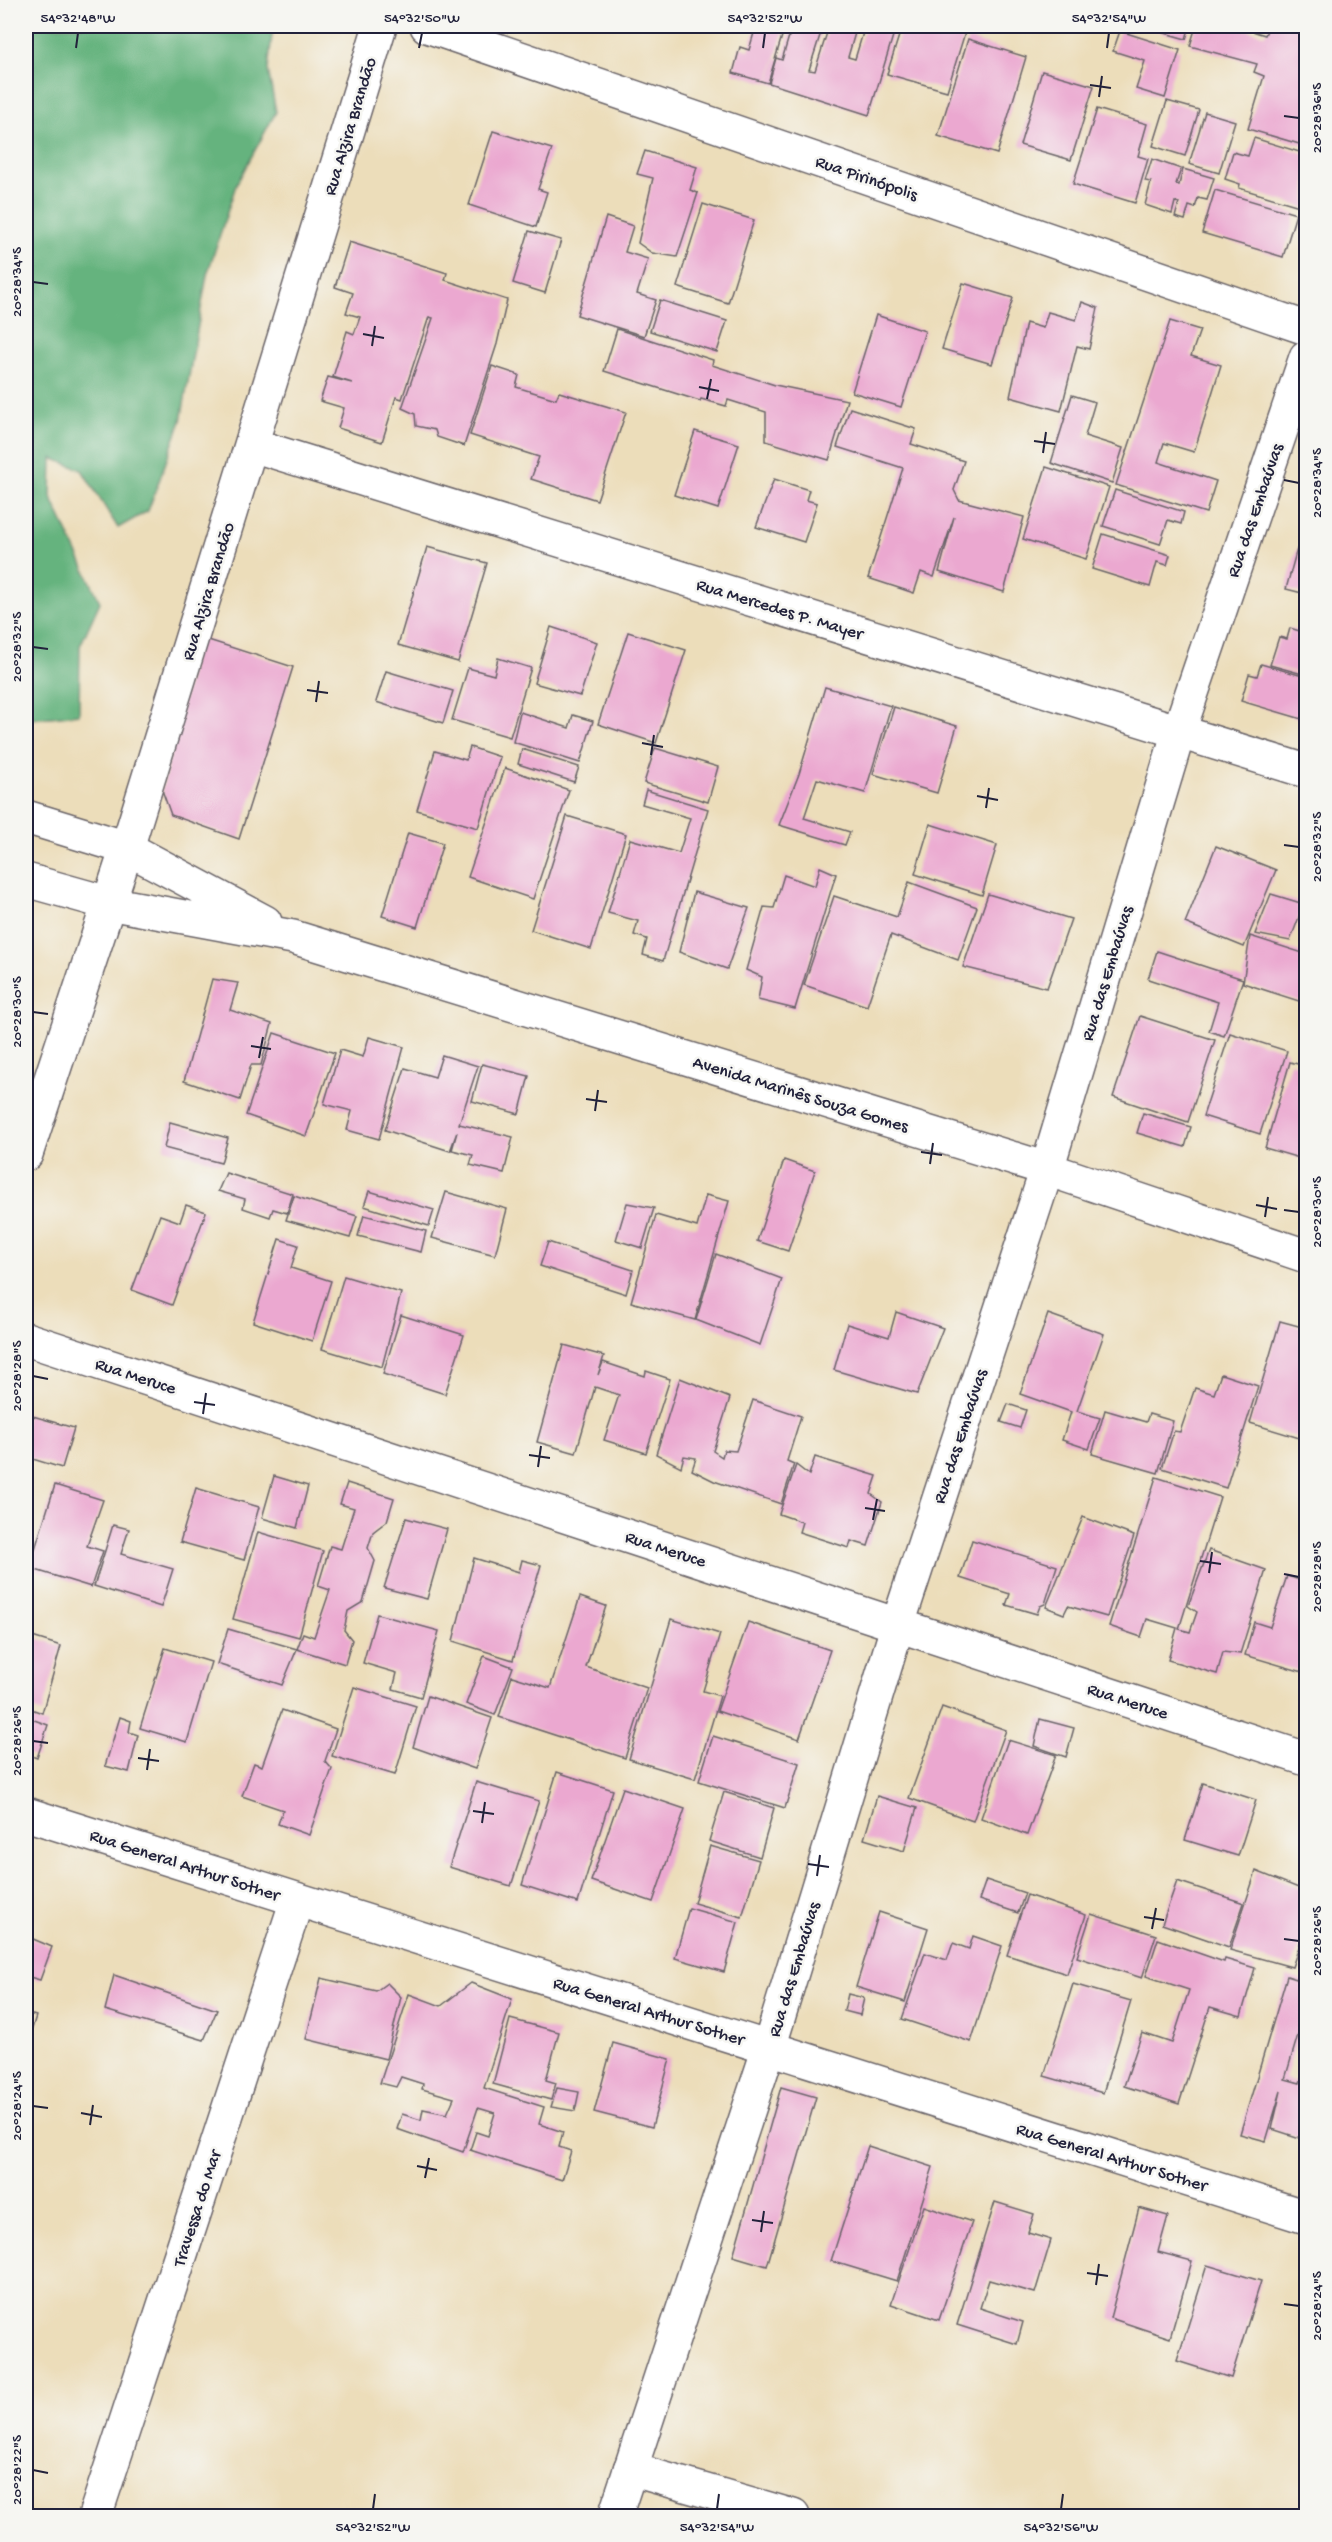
<svg xmlns="http://www.w3.org/2000/svg" width="1332" height="2542" viewBox="0 0 1332 2542" font-family="'Gochi Hand',sans-serif">
<style>
.forest{fill:#65b37e;stroke:#446a5c;stroke-width:1.5}
.building{fill:#eba8d0}
.lines{fill:none;stroke-linecap:round;stroke-linejoin:round}
.minor-casing{stroke:#696367;stroke-width:36}
.minor{stroke:#fff;stroke-width:33}
.ticks{fill:none;stroke:#22223b;stroke-width:2}
.labels{text-anchor:middle;stroke-width:5;stroke-linejoin:round;paint-order:stroke}
.street-label{font-size:18px;fill:#22223b;stroke:#f6f6f2}
.neatline{fill:none;stroke:#22223b;stroke-width:2}
.ticks-label{font-size:15px;text-anchor:middle;fill:#22223b}
</style>
<rect width="100%" height="100%" fill="#f6f6f2"/>
<filter id="ink" filterUnits="userSpaceOnUse"><feTurbulence type="fractalNoise" baseFrequency=".0167" numOctaves="2"/><feDisplacementMap in="SourceGraphic" scale="12" xChannelSelector="R" yChannelSelector="G"/><feConvolveMatrix kernelMatrix="1 2 1 2 8 2 1 2 1" color-interpolation-filters="sRGB"/></filter>
<filter id="wash" filterUnits="userSpaceOnUse"><feTurbulence type="fractalNoise" baseFrequency=".008" numOctaves="4" result="noise"/><feDisplacementMap in="SourceGraphic" scale="24" xChannelSelector="R" yChannelSelector="G"/><feGaussianBlur stdDeviation="1.35" result="paint"/><feColorMatrix in="noise" values="0 0 0 0 0 0 0 0 0 0 0 0 0 0 0 0 0 1.4 0 .05"/><feComposite in="paint" operator="in"/></filter>
<g filter="url(#wash)">
<rect width="100%" height="100%" fill="#ecddba"/>
<!-- forest -->
<polygon class="forest" points="26,26 273,26 268,70 276,112 236,185 207,275 181,421 148,511 118,528 82,470 52,458 51,497 100,602 80,646 79,714 32,719 26,708"/>
<g id="blocks">
<!-- building -->
<g class="building">
<polygon points="756,26 785,26 768,83 733,73 740,47 749,50"/>
<polygon points="792,26 823,26 809,70 815,71 829,26 857,26 848,57 855,59 865,26 896,26 869,115 769,83 776,58 782,60"/>
<polygon points="902,26 967,26 947,91 887,74"/>
<polygon points="1140,26 1190,26 1186,39"/>
<polygon points="1196,26 1236,26 1265,35 1269,26 1306,26 1302,45 1306,47 1306,146 1248,129 1264,76 1254,72 1257,64 1190,46"/>
<polygon points="1120,31 1180,50 1165,98 1136,89 1145,61 1113,51"/>
<polygon points="968,39 1026,57 997,154 938,136"/>
<polygon points="1042,71 1094,86 1071,160 1020,145"/>
<polygon points="1167,101 1199,110 1185,156 1153,146"/>
<polygon points="1097,109 1147,124 1138,156 1148,159 1135,203 1073,184"/>
<polygon points="1205,112 1235,121 1219,173 1189,164"/>
<polygon points="493,131 552,149 538,189 547,192 536,227 469,205"/>
<polygon points="1254,138 1306,154 1306,208 1239,188 1240,184 1225,179 1233,152 1248,156"/>
<polygon points="645,151 697,167 690,190 698,193 677,257 652,253 638,243 653,178 637,174"/>
<polygon points="1152,159 1181,169 1176,184 1179,185 1183,169 1214,178 1207,200 1198,198 1195,208 1189,206 1185,220 1175,217 1179,203 1175,202 1172,214 1145,205 1151,182 1145,181"/>
<polygon points="1215,190 1296,214 1283,257 1202,233"/>
<polygon points="703,204 754,220 728,303 677,287"/>
<polygon points="606,217 633,226 625,252 648,259 637,294 656,300 644,336 577,315"/>
<polygon points="529,231 561,240 545,293 513,283"/>
<polygon points="349,242 447,273 445,280 507,300 497,344 464,446 437,437 435,430 416,426 415,414 402,408 433,318 429,317 402,399 396,397 382,442 338,428 344,408 320,401 328,377 352,383 333,377 347,331 354,334 360,317 346,313 353,293 335,287"/>
<polygon points="963,283 1013,298 992,364 942,349"/>
<polygon points="660,300 727,321 717,352 650,331"/>
<polygon points="1082,302 1098,308 1089,349 1077,346 1061,411 1010,397 1026,323 1043,328 1048,312 1076,320"/>
<polygon points="876,315 925,331 901,407 852,392"/>
<polygon points="1170,321 1200,330 1191,356 1221,365 1194,452 1164,443 1158,462 1216,481 1206,513 1116,485"/>
<polygon points="617,329 713,360 712,365 775,385 847,400 829,460 766,441 766,412 728,400 726,406 701,399 700,401 604,371"/>
<polygon points="492,366 519,375 516,387 556,399 559,392 626,412 597,500 531,479 539,457 470,435"/>
<polygon points="1072,395 1095,402 1085,436 1123,448 1112,483 1051,463"/>
<polygon points="850,408 916,429 911,444 964,461 954,490 959,500 1024,517 1004,592 939,572 954,517 934,577 921,572 914,593 868,578 903,468 837,447"/>
<polygon points="695,431 739,444 718,509 674,495"/>
<polygon points="1046,467 1109,487 1086,559 1023,539"/>
<polygon points="774,479 809,490 806,500 817,503 804,542 756,527"/>
<polygon points="1115,490 1184,512 1181,524 1168,520 1160,544 1103,526"/>
<polygon points="1103,534 1170,555 1167,565 1157,562 1150,587 1092,569"/>
<polygon points="427,547 487,563 458,662 398,645"/>
<polygon points="1297,549 1306,551 1306,594 1286,589"/>
<polygon points="551,627 597,642 580,696 534,683"/>
<polygon points="1290,628 1306,633 1306,675 1270,665 1279,637 1287,639"/>
<polygon points="628,632 686,650 656,743 598,724"/>
<polygon points="199,637 293,667 239,839 171,815 162,790"/>
<polygon points="498,658 531,668 510,737 452,720 468,668 494,675"/>
<polygon points="1261,664 1306,677 1303,695 1306,696 1306,704 1302,719 1241,701 1249,674 1257,676"/>
<polygon points="386,671 453,691 443,723 376,702"/>
<polygon points="825,687 891,706 865,793 817,779 804,818 850,832 845,845 779,825 799,774"/>
<polygon points="894,707 957,726 937,793 873,774"/>
<polygon points="520,712 569,728 573,715 593,721 580,763 513,742"/>
<polygon points="470,747 500,757 478,828 417,810 435,751 466,760"/>
<polygon points="655,748 718,767 708,802 644,783"/>
<polygon points="522,749 579,767 574,782 518,764"/>
<polygon points="505,768 569,790 533,899 468,877"/>
<polygon points="646,790 708,809 663,961 643,955 647,939 634,935 638,921 608,913 630,839 679,853 690,818 642,804"/>
<polygon points="567,816 626,834 591,949 531,930"/>
<polygon points="930,824 997,845 982,895 915,874"/>
<polygon points="408,833 443,843 417,927 382,916"/>
<polygon points="1216,846 1276,870 1244,947 1185,923"/>
<polygon points="820,867 836,874 795,1009 758,1000 762,977 746,970 764,907 774,908 784,875 815,886"/>
<polygon points="909,882 977,907 958,960 891,935 867,1006 804,985 834,896 897,917"/>
<polygon points="694,892 749,908 727,969 679,952"/>
<polygon points="988,894 1071,919 1047,988 963,967"/>
<polygon points="1271,894 1304,904 1290,941 1255,934"/>
<polygon points="1250,936 1306,954 1305,1003 1243,983"/>
<polygon points="26,945 32,947 26,964"/>
<polygon points="1157,951 1243,979 1224,1036 1209,1031 1218,1002 1148,979"/>
<polygon points="212,979 238,983 230,1010 272,1024 261,1065 251,1065 240,1100 184,1081"/>
<polygon points="1306,1014 1306,1036 1299,1033"/>
<polygon points="1140,1016 1215,1040 1188,1122 1113,1097"/>
<polygon points="274,1033 335,1053 306,1136 246,1115"/>
<polygon points="1230,1033 1287,1051 1260,1134 1203,1116"/>
<polygon points="369,1037 404,1047 379,1139 347,1130 352,1111 324,1104 340,1050 363,1057"/>
<polygon points="442,1055 478,1066 459,1124 513,1137 504,1173 470,1165 473,1155 452,1150 457,1132 450,1151 385,1130 405,1068 435,1077"/>
<polygon points="1290,1062 1306,1066 1306,1160 1265,1148"/>
<polygon points="482,1064 529,1076 519,1114 472,1101"/>
<polygon points="1143,1113 1191,1127 1185,1147 1137,1133"/>
<polygon points="170,1122 228,1138 221,1163 164,1148"/>
<polygon points="784,1160 815,1171 788,1251 757,1241"/>
<polygon points="226,1173 293,1194 287,1213 273,1209 270,1217 243,1208 245,1199 218,1191"/>
<polygon points="369,1191 434,1210 429,1226 364,1206"/>
<polygon points="446,1192 507,1209 495,1255 432,1238"/>
<polygon points="706,1195 729,1201 695,1320 631,1302 656,1215 697,1227"/>
<polygon points="294,1196 357,1216 350,1238 286,1220"/>
<polygon points="627,1203 654,1208 642,1248 616,1240"/>
<polygon points="186,1205 206,1212 172,1305 132,1290 160,1215 180,1222"/>
<polygon points="364,1215 426,1231 421,1252 358,1236"/>
<polygon points="279,1239 298,1245 291,1268 331,1281 312,1341 253,1322"/>
<polygon points="548,1242 633,1270 626,1294 540,1266"/>
<polygon points="716,1254 782,1279 760,1345 696,1320"/>
<polygon points="344,1276 401,1293 382,1367 322,1349"/>
<polygon points="896,1312 943,1328 917,1394 834,1370 847,1324 889,1337"/>
<polygon points="1048,1314 1104,1334 1077,1411 1100,1418 1089,1449 1062,1440 1071,1412 1020,1394"/>
<polygon points="401,1315 464,1335 445,1394 383,1374"/>
<polygon points="1280,1321 1306,1328 1306,1440 1250,1423"/>
<polygon points="564,1345 604,1356 598,1375 603,1362 645,1376 646,1371 670,1379 646,1453 604,1440 619,1395 595,1387 576,1453 537,1442"/>
<polygon points="1221,1374 1258,1386 1226,1488 1162,1468 1174,1431 1180,1432 1195,1388 1214,1394"/>
<polygon points="680,1378 730,1398 713,1451 722,1457 724,1450 736,1451 753,1400 801,1416 787,1461 794,1464 781,1504 714,1481 692,1470 696,1458 684,1456 681,1467 656,1454"/>
<polygon points="1008,1404 1026,1410 1020,1428 1001,1422"/>
<polygon points="1105,1410 1146,1422 1149,1414 1173,1421 1158,1473 1092,1454"/>
<polygon points="26,1414 74,1428 62,1468 26,1457"/>
<polygon points="815,1457 877,1476 871,1494 882,1502 868,1546 851,1541 849,1548 799,1532 802,1522 779,1514 796,1465 809,1475"/>
<polygon points="274,1476 308,1486 297,1528 262,1518"/>
<polygon points="1156,1477 1220,1497 1179,1629 1190,1632 1197,1612 1188,1606 1209,1550 1266,1570 1240,1654 1223,1652 1217,1674 1168,1660 1177,1628 1147,1619 1141,1637 1109,1626"/>
<polygon points="347,1483 394,1498 387,1521 373,1532 368,1548 375,1561 363,1602 348,1611 344,1630 352,1640 345,1664 297,1649 282,1685 217,1664 228,1629 297,1649 303,1633 314,1637 330,1590 318,1586 330,1546 341,1549 354,1508 340,1504"/>
<polygon points="55,1485 103,1500 87,1546 103,1551 91,1587 29,1568"/>
<polygon points="196,1488 259,1507 244,1560 180,1542"/>
<polygon points="1083,1517 1134,1536 1107,1617 1068,1606 1064,1614 1046,1607"/>
<polygon points="406,1518 447,1529 427,1599 384,1588"/>
<polygon points="113,1525 129,1529 121,1554 173,1569 161,1607 94,1586"/>
<polygon points="258,1532 323,1551 299,1637 233,1619"/>
<polygon points="972,1540 1057,1566 1045,1604 1040,1606 1037,1614 1006,1605 1010,1594 960,1578"/>
<polygon points="474,1558 519,1572 522,1560 541,1565 513,1660 453,1641"/>
<polygon points="1287,1576 1306,1582 1306,1673 1245,1655 1254,1622 1270,1627"/>
<polygon points="580,1597 606,1606 586,1667 647,1688 625,1758 499,1717 512,1676 550,1688"/>
<polygon points="377,1614 439,1631 421,1697 393,1689 397,1673 363,1663"/>
<polygon points="671,1619 720,1634 703,1691 720,1696 695,1779 629,1759"/>
<polygon points="748,1622 830,1650 799,1739 717,1711"/>
<polygon points="26,1635 61,1646 42,1713 26,1707"/>
<polygon points="165,1648 211,1662 187,1742 140,1728"/>
<polygon points="484,1656 513,1667 495,1715 466,1704"/>
<polygon points="354,1687 416,1706 395,1775 332,1756"/>
<polygon points="428,1696 492,1718 475,1769 413,1747"/>
<polygon points="942,1707 1006,1730 973,1821 909,1798"/>
<polygon points="282,1710 336,1729 325,1761 332,1769 309,1835 278,1824 283,1810 242,1796 254,1763 262,1766"/>
<polygon points="26,1717 48,1725 37,1758 26,1754"/>
<polygon points="120,1717 131,1721 129,1732 138,1735 129,1772 105,1766"/>
<polygon points="1040,1719 1074,1728 1066,1757 1034,1746"/>
<polygon points="713,1736 799,1763 785,1808 699,1781"/>
<polygon points="1008,1740 1056,1755 1027,1835 981,1818"/>
<polygon points="557,1772 613,1790 578,1903 522,1885"/>
<polygon points="476,1782 539,1801 511,1886 449,1867"/>
<polygon points="1203,1783 1256,1800 1238,1856 1185,1840"/>
<polygon points="623,1788 685,1809 653,1902 591,1881"/>
<polygon points="724,1792 774,1808 760,1857 709,1841"/>
<polygon points="877,1796 917,1808 904,1851 864,1839"/>
<polygon points="710,1846 759,1860 742,1917 694,1903"/>
<polygon points="1256,1871 1306,1891 1306,1927 1292,1967 1230,1950"/>
<polygon points="986,1880 1025,1893 1018,1913 979,1900"/>
<polygon points="1177,1881 1244,1903 1229,1947 1162,1924"/>
<polygon points="1027,1895 1086,1915 1067,1974 1007,1955"/>
<polygon points="689,1908 738,1922 724,1972 675,1958"/>
<polygon points="879,1912 928,1928 905,2002 856,1987"/>
<polygon points="1091,1914 1156,1935 1142,1978 1077,1957"/>
<polygon points="26,1936 52,1947 40,1980 26,1976"/>
<polygon points="973,1936 1002,1946 971,2042 902,2019 925,1953 947,1960 953,1943 969,1949"/>
<polygon points="1158,1939 1224,1962 1225,1959 1255,1968 1241,2016 1210,2007 1179,2104 1124,2086 1142,2033 1172,2043 1189,1990 1146,1976"/>
<polygon points="114,1975 217,2010 204,2040 105,2010"/>
<polygon points="1287,1976 1306,1982 1306,2019 1303,2018 1285,2079 1300,2083 1306,2065 1306,2140 1272,2129 1281,2091 1266,2141 1240,2134"/>
<polygon points="321,1978 376,1991 387,1983 401,1997 386,2059 306,2039"/>
<polygon points="471,1983 512,1999 484,2088 544,2107 539,2124 563,2132 559,2147 571,2151 562,2180 470,2150 476,2132 488,2136 495,2113 478,2108 463,2152 397,2129 402,2114 421,2120 423,2109 447,2114 454,2098 422,2089 423,2084 401,2077 396,2087 380,2083 409,1994 441,2006"/>
<polygon points="1073,1984 1131,2001 1103,2093 1044,2076"/>
<polygon points="848,1994 864,1998 860,2015 844,2011"/>
<polygon points="26,2013 36,2016 26,2048"/>
<polygon points="510,2019 559,2032 546,2080 556,2083 551,2100 493,2084"/>
<polygon points="613,2043 670,2059 652,2127 594,2112"/>
<polygon points="781,2087 816,2097 767,2266 733,2256"/>
<polygon points="557,2088 579,2092 575,2111 551,2107"/>
<polygon points="868,2146 933,2167 897,2281 831,2261"/>
<polygon points="995,2202 1034,2214 1028,2233 1051,2240 1035,2293 989,2280 980,2308 1023,2322 1017,2344 957,2325"/>
<polygon points="924,2206 972,2222 939,2320 891,2304"/>
<polygon points="1139,2208 1168,2216 1158,2252 1192,2261 1170,2338 1110,2318"/>
<polygon points="1207,2265 1261,2281 1231,2378 1177,2361"/>
</g>
</g>
</g>
<g filter="url(#ink)">
<use href="#blocks" fill-opacity="0" stroke="#696367" stroke-width="1.5"/>
<g class="lines">
<defs>
<g id="minor">
<polyline points="427,26 1306,328"/>
<polyline points="252,445 1306,771"/>
<polyline points="26,817 127,848 265,922"/>
<polyline points="26,880 108,903 293,937 1047,1169 1306,1256"/>
<polyline points="26,1154 127,848 380,26"/>
<polyline points="26,1339 1306,1759"/>
<polyline points="26,1814 1306,2217"/>
<polyline points="630,2469 793,2516"/>
<polyline points="95,2516 297,1900"/>
<polyline points="615,2516 769,2048 898,1624 1047,1169 1179,731 1306,357"/>
</g>
</defs>
<!-- minor casing -->
<use href="#minor" class="minor-casing"/>
<!-- minor -->
<use href="#minor" class="minor"/>
</g>
</g>
<!-- ticks -->
<path class="ticks" d="M76 48 78 33M419 48 422 33M763 48 765 33M1107 48 1109 33M1090 85 1111 88M1099 97 1102 76M1284 116 1299 118M33 282 48 284M363 334 384 338M372 346 375 326M699 387 719 391M707 399 711 379M1034 441 1055 444M1043 453 1046 432M1284 480 1299 483M33 647 48 649M307 690 328 693M316 702 319 681M642 743 663 747M651 755 654 735M977 796 998 800M986 808 989 788M1284 845 1299 847M33 1012 48 1014M251 1046 271 1049M259 1058 263 1037M586 1099 607 1102M595 1111 598 1090M921 1152 942 1155M930 1164 933 1143M1256 1205 1277 1209M1284 1210 1299 1212M1265 1217 1268 1197M33 1376 48 1379M194 1402 215 1405M203 1414 206 1393M529 1455 550 1458M538 1467 541 1446M865 1508 885 1511M873 1520 877 1499M1200 1561 1221 1564M1209 1573 1212 1552M1284 1574 1299 1577M33 1741 48 1743M138 1758 159 1761M147 1770 150 1749M473 1811 494 1814M482 1823 485 1802M808 1864 829 1867M817 1876 820 1855M1144 1917 1164 1920M1152 1929 1156 1908M1284 1939 1299 1941M33 2106 48 2108M81 2113 102 2117M90 2125 93 2105M417 2166 437 2170M425 2178 429 2158M752 2220 773 2223M761 2232 764 2211M1087 2273 1108 2276M1096 2285 1099 2264M1284 2304 1299 2306M33 2470 48 2473M373 2509 375 2494M717 2509 719 2494M1061 2509 1063 2494"/>
<g class="labels">
<!-- street labels -->
<g class="street-label">
<text transform="translate(349 126) rotate(-73)" y="6">Rua Alzira Brandão</text>
<text transform="translate(867 177) rotate(19)" y="6">Rua Pirinópolis</text>
<text transform="translate(1254 510) rotate(-71)" y="6">Rua das Embaúvas</text>
<text transform="translate(207 591) rotate(-73)" y="6">Rua Alzira Brandão</text>
<text transform="translate(780 608) rotate(17)" y="6">Rua Mercedes P. Mayer</text>
<text transform="translate(1106 973) rotate(-73)" y="6">Rua das Embaúvas</text>
<text transform="translate(801 1093) rotate(17)" y="6">Avenida Marinês Souza Gomes</text>
<text transform="translate(136 1375) rotate(18)" y="6">Rua Meruce</text>
<text transform="translate(959 1436) rotate(-72)" y="6">Rua das Embaúvas</text>
<text transform="translate(666 1548) rotate(18)" y="6">Rua Meruce</text>
<text transform="translate(1128 1700) rotate(18)" y="6">Rua Meruce</text>
<text transform="translate(185 1864) rotate(18)" y="6">Rua General Arthur Sother</text>
<text transform="translate(793 1969) rotate(-73)" y="6">Rua das Embaúvas</text>
<text transform="translate(649 2010) rotate(17)" y="6">Rua General Arthur Sother</text>
<text transform="translate(1112 2156) rotate(17)" y="6">Rua General Arthur Sother</text>
<text transform="translate(196 2208) rotate(-72)" y="6">Travessa do Mar</text>
</g>
</g>
<!-- margin -->
<rect width="1332" height="2542" fill="none" stroke="#f6f6f2" stroke-width="66"/>
<rect x="33" y="33" width="1266" height="2476" class="neatline"/>
<g class="ticks-label">
<text x="78" y="22">54°32'48"W</text>
<text x="422" y="22">54°32'50"W</text>
<text x="765" y="22">54°32'52"W</text>
<text x="1109" y="22">54°32'54"W</text>
<text transform="translate(1316 118) rotate(-90)" y="5">20°28'36"S</text>
<text transform="translate(16 282) rotate(-90)" y="5">20°28'34"S</text>
<text transform="translate(1316 483) rotate(-90)" y="5">20°28'34"S</text>
<text transform="translate(16 647) rotate(-90)" y="5">20°28'32"S</text>
<text transform="translate(1316 847) rotate(-90)" y="5">20°28'32"S</text>
<text transform="translate(16 1012) rotate(-90)" y="5">20°28'30"S</text>
<text transform="translate(1316 1212) rotate(-90)" y="5">20°28'30"S</text>
<text transform="translate(16 1376) rotate(-90)" y="5">20°28'28"S</text>
<text transform="translate(1316 1577) rotate(-90)" y="5">20°28'28"S</text>
<text transform="translate(16 1741) rotate(-90)" y="5">20°28'26"S</text>
<text transform="translate(1316 1941) rotate(-90)" y="5">20°28'26"S</text>
<text transform="translate(16 2106) rotate(-90)" y="5">20°28'24"S</text>
<text transform="translate(1316 2306) rotate(-90)" y="5">20°28'24"S</text>
<text transform="translate(16 2470) rotate(-90)" y="5">20°28'22"S</text>
<text x="373" y="2531">54°32'52"W</text>
<text x="717" y="2531">54°32'54"W</text>
<text x="1061" y="2531">54°32'56"W</text>
</g>
</svg>
